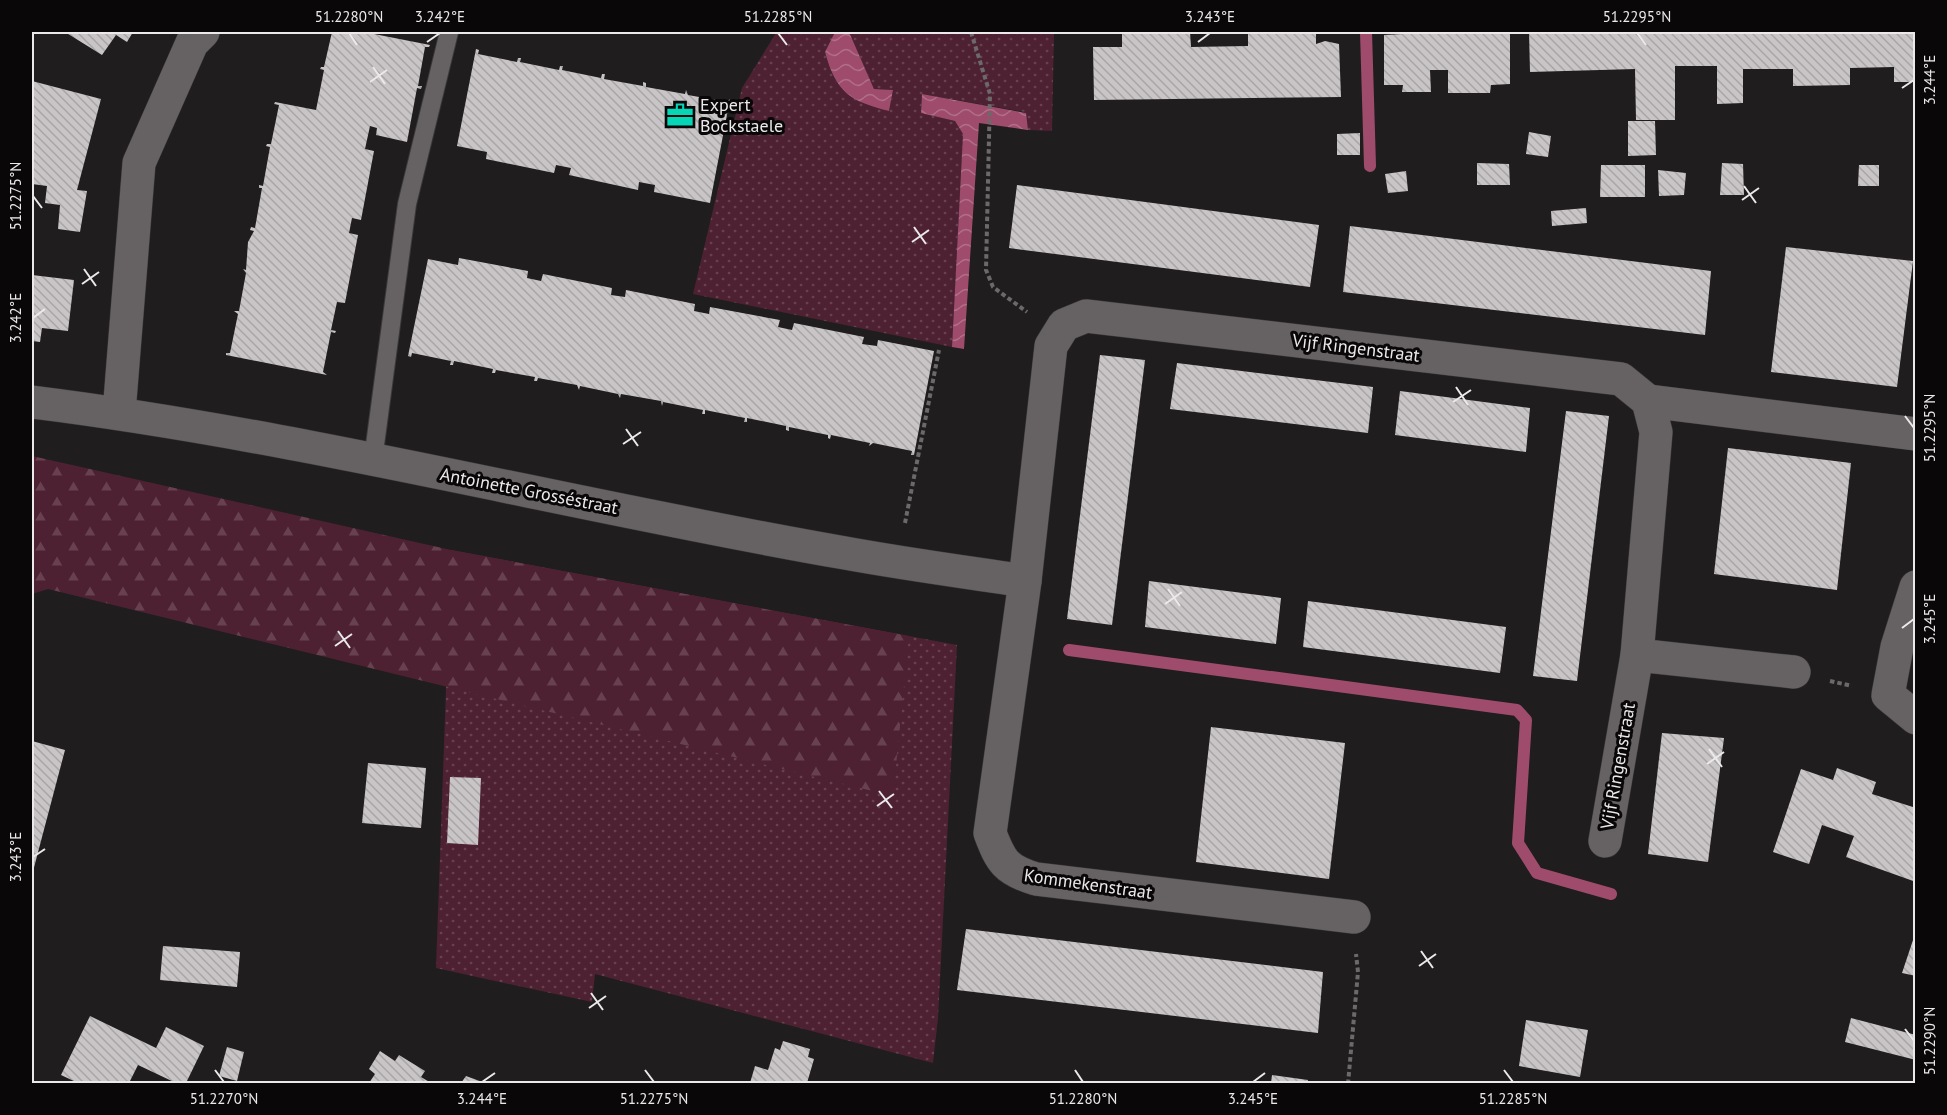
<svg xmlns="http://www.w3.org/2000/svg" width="1947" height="1115" viewBox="0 0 1947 1115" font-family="'PT Sans',sans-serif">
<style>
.grass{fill:url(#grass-dots)}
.forest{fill:url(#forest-firs)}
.water{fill:url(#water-waves)}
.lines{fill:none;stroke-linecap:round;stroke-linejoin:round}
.stream{stroke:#9f4c6c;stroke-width:12}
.building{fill:url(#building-back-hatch)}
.lane-casing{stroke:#3b393a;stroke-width:20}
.street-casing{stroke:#3b393a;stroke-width:34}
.path{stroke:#6c696a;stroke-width:4;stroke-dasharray:4.5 3;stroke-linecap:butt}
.lane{stroke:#666263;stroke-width:18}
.street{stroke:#666263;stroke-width:33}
.ticks{fill:none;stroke:#ebe9ea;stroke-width:2}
.labels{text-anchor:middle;stroke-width:6;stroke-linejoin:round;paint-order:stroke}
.poi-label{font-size:18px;fill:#ebe9ea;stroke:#090708;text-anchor:start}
.street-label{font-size:18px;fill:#ebe9ea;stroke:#090708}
.neatline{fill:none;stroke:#ebe9ea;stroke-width:2}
.ticks-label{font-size:15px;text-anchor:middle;fill:#ebe9ea}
</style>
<defs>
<pattern id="grass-dots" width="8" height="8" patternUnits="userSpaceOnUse" patternTransform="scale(1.5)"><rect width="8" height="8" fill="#4d2132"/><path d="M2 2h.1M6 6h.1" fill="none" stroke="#674150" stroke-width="1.8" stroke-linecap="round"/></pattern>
<pattern id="forest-firs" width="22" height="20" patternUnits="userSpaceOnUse" patternTransform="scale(1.5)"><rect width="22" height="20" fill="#4d2132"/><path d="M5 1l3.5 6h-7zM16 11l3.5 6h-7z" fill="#674150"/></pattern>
<pattern id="water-waves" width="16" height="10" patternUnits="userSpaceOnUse" patternTransform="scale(1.5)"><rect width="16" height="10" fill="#9f4c6c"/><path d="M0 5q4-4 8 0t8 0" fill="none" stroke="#b16e88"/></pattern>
<pattern id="building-back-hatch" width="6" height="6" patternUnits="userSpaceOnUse" patternTransform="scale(1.5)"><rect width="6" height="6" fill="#c9c5c6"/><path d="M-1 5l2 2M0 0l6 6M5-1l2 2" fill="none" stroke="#a8a5a6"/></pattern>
</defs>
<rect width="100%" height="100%" fill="#201d1e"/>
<!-- grass -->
<g class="grass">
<path d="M780 32H835L825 52C837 97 849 96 889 111L893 90 874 89 849 32H1054L1052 131 1028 130 1025 112 922 94 921 113 955 121 963 134 952 347 693 294 742 88 776 33Z"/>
<polygon points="451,550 957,645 938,1018 933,1063 595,974 592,1002 436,968"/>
</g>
<!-- forest -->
<polygon class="forest" points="32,456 451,550 909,636 893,796 48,589 32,594"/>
<!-- water -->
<g class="water">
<path d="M835 32H849L874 89 893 90 889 111C850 101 836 93 825 52Z"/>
<polygon points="922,94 1026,113 1028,130 979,123 964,349 952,347 963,134 955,121 921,113"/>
</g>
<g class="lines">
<!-- stream -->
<g class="stream">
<polyline points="1366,32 1370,166"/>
<polyline points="1069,650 1517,710 1526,720 1518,843 1537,873 1611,894"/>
</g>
</g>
<!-- building -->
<g class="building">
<polygon points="65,32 133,32 127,42 116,35 102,55"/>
<polygon points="332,32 364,32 430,45 429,47 425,47 418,86 422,86 421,89 417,88 407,142 376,135 377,128 370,126 365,149 374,151 361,220 352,218 349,233 358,235 345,303 337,302 331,330 336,331 335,333 331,332 323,372 327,375 226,355 226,353 230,353 238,314 234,311 239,311 246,273 243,269 246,270 248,242 254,231 250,230 251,227 255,228 262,188 259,188 259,185 263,186 270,147 266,146 267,144 271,144 279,105 274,104 275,102 316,110 324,70 320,69 321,67 324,67"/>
<polygon points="1122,32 1190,32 1191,47 1248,46 1248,32 1316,32 1316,44 1325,41 1339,44 1341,97 1094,100 1093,47 1122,47"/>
<polygon points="1403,32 1510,33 1510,84 1491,85 1490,93 1448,93 1448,70 1430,70 1431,92 1402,92 1403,85 1384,85 1384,35 1403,34"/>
<polygon points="1529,32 1916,32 1916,82 1894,82 1894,67 1850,68 1850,85 1793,86 1793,69 1743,69 1743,103 1717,104 1717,66 1675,66 1675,120 1636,120 1635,69 1530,72"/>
<polygon points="476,49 479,50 478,54 517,62 518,58 521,58 520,62 559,70 560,66 563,66 562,70 601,78 602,74 605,74 604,79 643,86 643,82 646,83 646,87 685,94 686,90 688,95 727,102 730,99 710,203 654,192 655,185 639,182 638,190 569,175 571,168 556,165 554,173 486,159 487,152 457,146"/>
<polygon points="32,81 101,99 77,190 87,191 80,232 58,229 60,205 45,203 47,186 32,184"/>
<polygon points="1628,121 1655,121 1656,155 1628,156"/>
<polygon points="1529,132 1551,136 1548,157 1526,154"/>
<polygon points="1360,133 1360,155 1337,155 1337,134"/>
<polygon points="1477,163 1509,164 1510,185 1477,185"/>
<polygon points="1722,163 1743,164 1744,195 1720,195"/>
<polygon points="1601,165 1645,165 1645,197 1600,197"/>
<polygon points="1859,165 1879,165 1879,186 1858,186"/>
<polygon points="1658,170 1686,173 1684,195 1659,196"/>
<polygon points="1406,171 1408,191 1388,193 1385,174"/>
<polygon points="1017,185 1319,225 1310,287 1009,248"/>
<polygon points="1586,208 1587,223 1552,226 1551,211"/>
<polygon points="1350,226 1711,271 1705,335 1343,292"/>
<polygon points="1786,247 1913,261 1897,387 1771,372"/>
<polygon points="459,258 528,271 527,278 541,281 543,274 612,288 611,295 625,297 626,290 695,304 694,311 709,314 710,307 780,320 778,327 792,330 794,323 864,337 862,344 877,346 878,340 934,351 914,455 911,455 912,451 873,443 869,446 870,443 831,435 830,439 828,438 828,435 789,427 789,431 786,430 786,426 747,418 747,422 744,422 745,418 705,410 705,414 702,414 703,410 663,402 662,406 661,401 621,394 620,398 618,394 580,386 579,390 577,385 538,378 537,381 534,381 535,377 496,370 495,373 492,373 493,369 454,361 453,365 450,365 451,361 412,353 411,357 408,356 428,259 458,265"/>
<polygon points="32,275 74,280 68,331 42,328 40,342 32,341"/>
<polygon points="1100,355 1145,360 1112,625 1067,619"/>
<polygon points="1177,363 1373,387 1368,433 1170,409"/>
<polygon points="1400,391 1530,408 1526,452 1395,435"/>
<polygon points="1566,411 1609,416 1577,681 1533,676"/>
<polygon points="1728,448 1851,463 1837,590 1714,574"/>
<polygon points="1149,581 1281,598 1276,644 1145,627"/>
<polygon points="1308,601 1506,627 1500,673 1303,647"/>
<polygon points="1211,727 1345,743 1329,879 1196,862"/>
<polygon points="1662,733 1724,738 1708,862 1648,854"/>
<polygon points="32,741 65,750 32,875"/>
<polygon points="368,763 426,768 421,828 362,823"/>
<polygon points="1837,768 1876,782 1872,794 1916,808 1916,882 1846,857 1854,836 1822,825 1809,864 1773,852 1801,769 1833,780"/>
<polygon points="450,777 481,778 478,845 447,843"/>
<polygon points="966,929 1323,972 1318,1033 957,990"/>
<polygon points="1915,934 1916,934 1916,976 1902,973"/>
<polygon points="163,946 240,952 237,987 160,980"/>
<polygon points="90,1016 156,1048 166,1027 204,1046 186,1083 176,1083 138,1065 129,1083 78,1083 61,1075"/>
<polygon points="1851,1018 1916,1035 1916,1060 1845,1042"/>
<polygon points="1526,1020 1588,1030 1580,1077 1519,1066"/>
<polygon points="783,1041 810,1049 808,1057 814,1059 807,1083 750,1083 755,1066 768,1070 775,1048 780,1050"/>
<polygon points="227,1047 244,1052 237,1081 219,1076"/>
<polygon points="380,1051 395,1061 399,1055 425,1071 421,1077 431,1083 369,1083 375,1074 369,1069"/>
<polygon points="1272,1075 1308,1080 1307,1083 1271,1083"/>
<polygon points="466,1076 485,1083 461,1083"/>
</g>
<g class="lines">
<defs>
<polyline id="lane" points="373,460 407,204 449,32"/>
<g id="street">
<polyline points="1648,401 1916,434"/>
<path d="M32 402C305 436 573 506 845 553 905 564 965 572 1025 581"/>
<polyline points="119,413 139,163 192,43 203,32"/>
<polyline points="1916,587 1897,647 1888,695 1916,718"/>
<polyline points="1637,655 1794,672"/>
<path d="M1354 917 1036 879C1006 870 1001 862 990 833L1025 581 1051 346 1064 325 1086 316 1621 379 1648 401 1656 432 1637 655 1605 841"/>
</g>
</defs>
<!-- lane casing -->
<use href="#lane" class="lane-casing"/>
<!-- street casing -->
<use href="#street" class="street-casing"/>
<!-- path -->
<g class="path">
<polyline points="971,32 990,94 986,270 993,287 1027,312"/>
<polyline points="905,523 939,350"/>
<polyline points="1830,681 1852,686"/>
<polyline points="1348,1084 1358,972 1356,954"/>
</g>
<!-- lane -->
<use href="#lane" class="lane"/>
<!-- street -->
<use href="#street" class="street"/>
</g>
<!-- ticks -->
<path class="ticks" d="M349 33 357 45M778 33 787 45M1637 33 1646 45M427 42 440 33M1198 42 1210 33M373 67 385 84M370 82 387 70M1902 88 1914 80M1744 186 1756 203M33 196 42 208M1742 200 1759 188M914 227 926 244M912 242 929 230M84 269 96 286M82 284 99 272M33 318 45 309M1456 387 1468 405M1453 402 1471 390M1905 416 1914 428M626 429 638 446M623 444 641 432M1168 589 1180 606M1165 604 1182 592M1902 628 1914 619M338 631 350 648M335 646 352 634M1709 749 1722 767M1707 764 1724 752M879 791 892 808M877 806 894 794M33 857 45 849M1421 951 1433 968M1419 966 1436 954M591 993 603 1010M589 1008 606 996M1905 1029 1914 1041M215 1070 224 1082M645 1070 654 1082M1075 1070 1083 1082M1504 1070 1513 1082M482 1082 495 1073M1253 1082 1265 1073"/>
<!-- icons -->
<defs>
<symbol id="office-bare" viewBox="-9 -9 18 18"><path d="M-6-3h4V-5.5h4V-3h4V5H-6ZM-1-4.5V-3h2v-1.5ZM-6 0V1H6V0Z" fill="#06d5b6" stroke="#090708" stroke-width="2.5" paint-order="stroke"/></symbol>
</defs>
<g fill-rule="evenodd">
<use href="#office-bare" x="661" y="96" width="38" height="38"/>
</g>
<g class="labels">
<!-- poi labels -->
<g class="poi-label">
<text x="700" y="111">Expert<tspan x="700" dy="21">Bockstaele</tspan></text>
</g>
<!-- street labels -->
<g class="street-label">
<text transform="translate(1356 348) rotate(7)" y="6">Vijf Ringenstraat</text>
<text transform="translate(529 491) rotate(11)" y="6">Antoinette Grosséstraat</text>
<text transform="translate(1618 766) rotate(-80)" y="6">Vijf Ringenstraat</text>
<text transform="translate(1088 884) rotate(8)" y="6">Kommekenstraat</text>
</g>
</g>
<!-- border -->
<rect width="1947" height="1115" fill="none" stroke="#090708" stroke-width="66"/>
<rect x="33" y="33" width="1881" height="1049" class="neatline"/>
<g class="ticks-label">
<text x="349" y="22">51.2280°N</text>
<text x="440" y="22">3.242°E</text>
<text x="778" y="22">51.2285°N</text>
<text x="1210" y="22">3.243°E</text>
<text x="1637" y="22">51.2295°N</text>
<text transform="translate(1930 80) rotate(-90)" y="5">3.244°E</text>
<text transform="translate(16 196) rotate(-90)" y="5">51.2275°N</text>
<text transform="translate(16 318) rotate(-90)" y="5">3.242°E</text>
<text transform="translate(1930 428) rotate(-90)" y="5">51.2295°N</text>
<text transform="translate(1930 619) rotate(-90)" y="5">3.245°E</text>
<text transform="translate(16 857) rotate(-90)" y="5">3.243°E</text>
<text transform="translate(1930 1041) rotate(-90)" y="5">51.2290°N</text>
<text x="224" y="1104">51.2270°N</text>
<text x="482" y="1104">3.244°E</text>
<text x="654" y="1104">51.2275°N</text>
<text x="1083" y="1104">51.2280°N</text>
<text x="1253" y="1104">3.245°E</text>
<text x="1513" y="1104">51.2285°N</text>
</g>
</svg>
